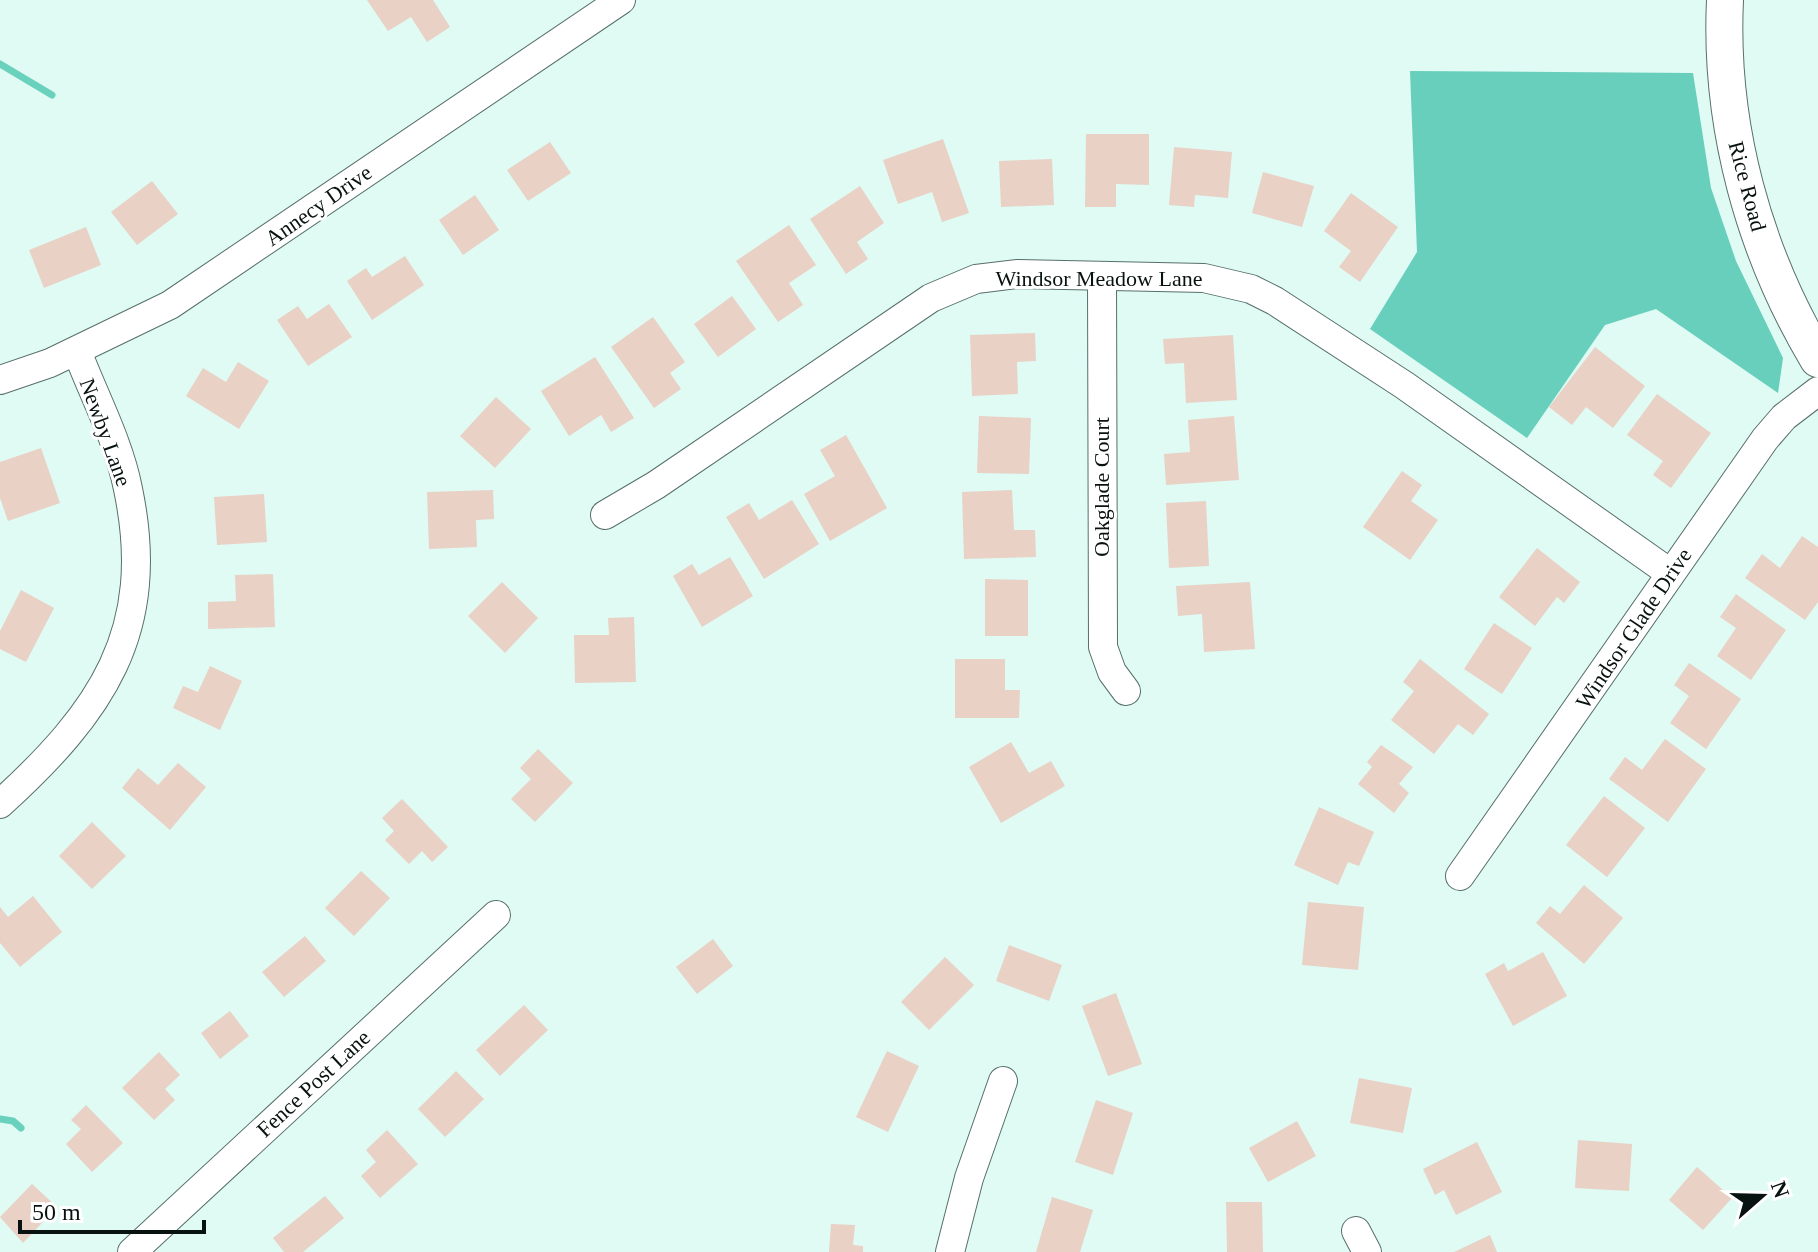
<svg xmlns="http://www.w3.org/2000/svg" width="1818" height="1252" viewBox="0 0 1818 1252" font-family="'Times New Roman',serif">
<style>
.forest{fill:#67cfbb}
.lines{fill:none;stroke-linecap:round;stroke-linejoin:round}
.stream{stroke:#6ad1bd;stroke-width:7}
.building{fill:#e9d1c6}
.minor-casing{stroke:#576f6a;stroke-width:30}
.tertiary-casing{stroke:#576f6a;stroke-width:38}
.minor{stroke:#fff;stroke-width:28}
.tertiary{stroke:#fff;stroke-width:36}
.labels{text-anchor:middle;stroke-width:6;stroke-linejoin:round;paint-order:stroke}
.street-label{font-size:22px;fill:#081210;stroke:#fff}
</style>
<rect width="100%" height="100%" fill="#dffbf4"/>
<!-- forest -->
<polygon class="forest" points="1410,71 1693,73 1711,188 1736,261 1783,358 1778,393 1656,309 1605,325 1527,438 1370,329 1417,252"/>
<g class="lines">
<!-- stream -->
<g class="stream">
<polyline points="0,64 52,95"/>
<polyline points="0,1119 13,1121 21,1128"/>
</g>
</g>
<!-- building -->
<g class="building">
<polygon points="367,0 433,0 450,27 427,42 411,17 388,31"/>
<polygon points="1086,134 1149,134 1149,185 1116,184 1116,207 1085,207"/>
<polygon points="943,139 969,213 942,222 932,192 898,204 883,160"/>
<polygon points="550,142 571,173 528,201 507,170"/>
<polygon points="1174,147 1232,152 1228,198 1195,195 1194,207 1169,205"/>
<polygon points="1052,159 1054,205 1001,207 999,161"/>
<polygon points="1263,172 1314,186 1302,227 1252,213"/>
<polygon points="152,181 178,214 137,245 111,212"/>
<polygon points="860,186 884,223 857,242 868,259 846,274 810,219"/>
<polygon points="1351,193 1398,227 1360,282 1339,267 1351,251 1324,231"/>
<polygon points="475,195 499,230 463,255 439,220"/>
<polygon points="789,225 816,265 789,283 803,305 778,322 736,261"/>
<polygon points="86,227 101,265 44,288 29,250"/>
<polygon points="405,256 424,285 372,320 347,281 366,268 372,277"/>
<polygon points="732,296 756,329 718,357 694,324"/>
<polygon points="329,304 352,337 308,366 277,320 298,306 307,319"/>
<polygon points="653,317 685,362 670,373 681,389 654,408 611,347"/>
<polygon points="1035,333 1036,361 1017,362 1018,394 972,396 970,335"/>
<polygon points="1233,335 1237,400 1186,403 1184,363 1165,364 1163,339"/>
<polygon points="1595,347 1645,386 1613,428 1586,407 1572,425 1549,407"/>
<polygon points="595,357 634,418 611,432 601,415 569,436 541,391"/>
<polygon points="238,362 269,381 239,429 186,396 203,368 226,382"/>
<polygon points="1657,394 1711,433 1671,488 1653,475 1663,461 1627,435"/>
<polygon points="496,397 531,429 495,468 460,436"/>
<polygon points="979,416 1031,418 1029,474 977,473"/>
<polygon points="1234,416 1239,480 1166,485 1164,454 1190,452 1188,420"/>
<polygon points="846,435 887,508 830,541 804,494 835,476 820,450"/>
<polygon points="41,448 60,503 8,521 0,498 0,462"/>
<polygon points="1402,471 1422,485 1411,501 1438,520 1410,560 1363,527"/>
<polygon points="493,490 494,519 476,520 477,547 429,549 427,492"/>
<polygon points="1012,490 1014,530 1035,530 1036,557 964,559 962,492"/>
<polygon points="264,494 267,542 217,545 214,497"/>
<polygon points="792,500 819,544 764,579 726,517 749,503 759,520"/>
<polygon points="1206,501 1209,566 1169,568 1166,503"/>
<polygon points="1802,536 1818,547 1818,602 1805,620 1745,578 1762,554 1780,568"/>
<polygon points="1537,548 1580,582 1564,603 1557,597 1535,626 1499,597"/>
<polygon points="730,557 753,596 702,627 673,576 692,564 699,575"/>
<polygon points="273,574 275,627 208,629 208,602 236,601 235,575"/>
<polygon points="985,579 1028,580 1028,636 985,636"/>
<polygon points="502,582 538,618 505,653 468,616"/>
<polygon points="1250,582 1255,649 1204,652 1202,614 1178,616 1176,586"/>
<polygon points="21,590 54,608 26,662 0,649 0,631"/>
<polygon points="1736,594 1786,630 1751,680 1717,656 1736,628 1720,617"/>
<polygon points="634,617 636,682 575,683 574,635 609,635 608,618"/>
<polygon points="1494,623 1532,648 1502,694 1464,669"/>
<polygon points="955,659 1005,659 1005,690 1020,690 1019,718 955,718"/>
<polygon points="1420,659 1489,714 1473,735 1458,724 1434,754 1391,720 1414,691 1403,682"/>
<polygon points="1689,663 1741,699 1706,749 1670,723 1689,696 1674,685"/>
<polygon points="210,666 242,681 220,730 173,708 183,686 198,692"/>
<polygon points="1665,739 1706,769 1668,822 1609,779 1625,757 1642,770"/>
<polygon points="1011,742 1029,773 1051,761 1065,786 1001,823 969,767"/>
<polygon points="1381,745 1413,767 1399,784 1409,793 1394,813 1358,784 1372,767 1367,762"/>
<polygon points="538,749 573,783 535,822 511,799 531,779 520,768"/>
<polygon points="178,763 206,787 170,830 122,788 138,768 158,785"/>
<polygon points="1604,796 1645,828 1607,877 1566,845"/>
<polygon points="402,799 448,847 432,862 422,851 409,864 385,840 394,831 382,818"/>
<polygon points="1319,807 1374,832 1359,866 1348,862 1338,885 1294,865"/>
<polygon points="92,822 126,856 92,889 59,856"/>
<polygon points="361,871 390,898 354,936 325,908"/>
<polygon points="1584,885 1623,918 1584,964 1536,923 1550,906 1560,914"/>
<polygon points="33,896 62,932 20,967 0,943 0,907 8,917"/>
<polygon points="1308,902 1364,907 1358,970 1302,965"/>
<polygon points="305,936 326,961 284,997 262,972"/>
<polygon points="713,939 733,966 697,994 676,967"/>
<polygon points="1009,945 1062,965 1049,1001 996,981"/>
<polygon points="1543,952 1567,996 1513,1026 1485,974 1504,963 1508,971"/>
<polygon points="945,957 974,985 929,1030 901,1002"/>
<polygon points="1116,993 1142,1064 1108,1076 1082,1006"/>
<polygon points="524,1005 548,1030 500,1076 476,1050"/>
<polygon points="230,1011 249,1036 220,1059 201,1033"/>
<polygon points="887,1051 919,1066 888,1132 856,1117"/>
<polygon points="159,1052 180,1075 165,1089 175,1100 154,1120 122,1088"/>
<polygon points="456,1071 484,1099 445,1137 418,1109"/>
<polygon points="1359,1078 1412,1088 1403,1133 1350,1123"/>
<polygon points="1096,1100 1133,1113 1113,1175 1075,1162"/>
<polygon points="86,1105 123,1143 92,1172 66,1144 81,1129 71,1120"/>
<polygon points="1297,1121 1316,1156 1268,1182 1249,1148"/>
<polygon points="387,1130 418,1164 380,1198 361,1176 376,1162 366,1150"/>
<polygon points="1578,1140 1632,1144 1629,1191 1575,1188"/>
<polygon points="1477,1142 1502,1192 1456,1215 1444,1190 1435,1195 1423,1169"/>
<polygon points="1697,1167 1732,1198 1703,1230 1669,1200"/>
<polygon points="32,1184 57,1207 23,1243 0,1217"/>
<polygon points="325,1196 344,1218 303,1252 284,1252 273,1238"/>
<polygon points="1052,1197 1093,1210 1080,1252 1036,1252"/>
<polygon points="1226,1202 1262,1202 1263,1252 1227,1252"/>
<polygon points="831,1224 855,1225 853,1245 863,1246 863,1252 829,1252"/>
<polygon points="1490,1235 1497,1252 1454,1252"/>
</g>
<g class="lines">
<defs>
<g id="minor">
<polyline points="1102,278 1103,647 1112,672 1126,691"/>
<polyline points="0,380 50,363 170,305 621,0"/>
<polyline points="605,515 656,485 931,298 976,279 1018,274 1204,278 1251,289 1275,301 1404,385 1670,573"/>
<path d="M0 804C101 712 158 632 128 489 119 442 94 396 77 351"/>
<polyline points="1460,876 1765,439 1784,417 1818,391"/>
<polyline points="1356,1231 1367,1252"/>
<polyline points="132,1252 496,915"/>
<polyline points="950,1252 969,1178 1003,1081"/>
</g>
<path id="tertiary" d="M1725 0C1719 126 1754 252 1818 359"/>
</defs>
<!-- minor casing -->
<use href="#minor" class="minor-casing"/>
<!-- tertiary casing -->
<use href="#tertiary" class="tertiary-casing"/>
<!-- minor -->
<use href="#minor" class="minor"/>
<!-- tertiary -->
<use href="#tertiary" class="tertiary"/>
</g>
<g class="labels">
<!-- street labels -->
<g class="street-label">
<text transform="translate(1748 186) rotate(75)" y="8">Rice Road</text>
<text transform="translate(318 205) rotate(-35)" y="8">Annecy Drive</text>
<text x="1099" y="286">Windsor Meadow Lane</text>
<text transform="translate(106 432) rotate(70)" y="8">Newby Lane</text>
<text transform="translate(1101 487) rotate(-90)" y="8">Oakglade Court</text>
<text transform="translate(1633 628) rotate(-56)" y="8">Windsor Glade Drive</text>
<text transform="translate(313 1083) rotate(-43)" y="8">Fence Post Lane</text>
</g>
</g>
<!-- north arrow -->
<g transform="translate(1762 1196) rotate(70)" stroke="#ffffff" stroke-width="6" paint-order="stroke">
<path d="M0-6L14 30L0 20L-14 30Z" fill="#081210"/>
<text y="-12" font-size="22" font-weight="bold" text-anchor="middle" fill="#081210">N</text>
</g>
<!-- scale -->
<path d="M20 1220v12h184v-12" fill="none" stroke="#081210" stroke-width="4"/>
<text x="32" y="1220" font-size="24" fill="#081210" stroke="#ffffff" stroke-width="6" paint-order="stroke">50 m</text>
</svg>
